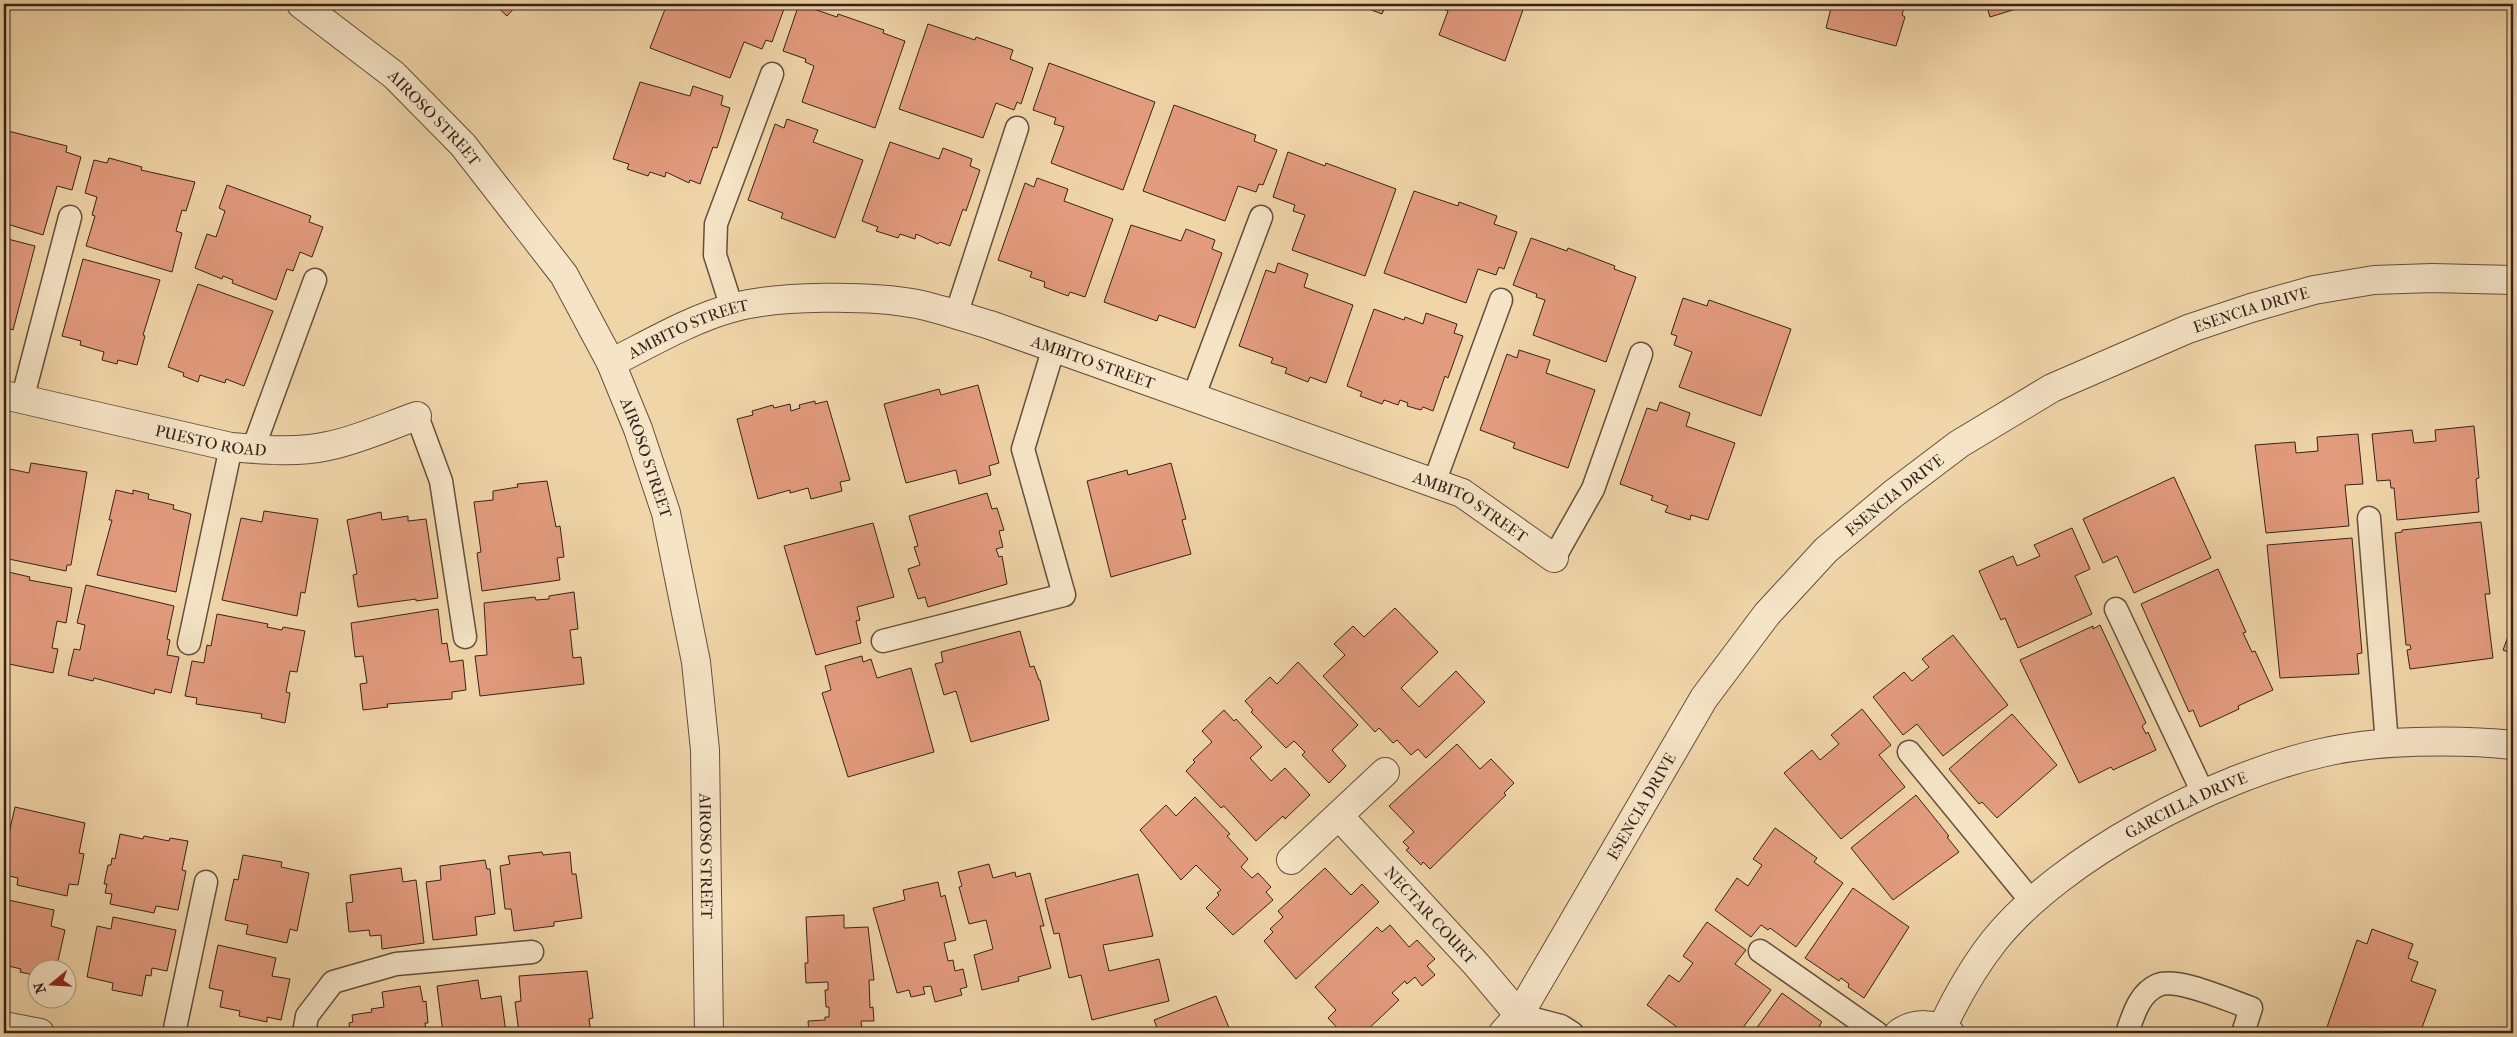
<svg xmlns="http://www.w3.org/2000/svg" width="2517" height="1037" viewBox="0 0 2517 1037" font-family="'IM FELL French Canon',serif">
<style>
.building{fill:#e39b7e;stroke:#36221b}
.lines{fill:none;stroke-linecap:round;stroke-linejoin:round}
.service-casing{stroke:#644f3e;stroke-width:25}
.minor-casing{stroke:#644f3e;stroke-width:30}
.tertiary-casing{stroke:#644f3e;stroke-width:30}
.service{stroke:#f5e4c6;stroke-width:22}
.minor{stroke:#f5e4c6;stroke-width:28}
.tertiary{stroke:#f5e4c6;stroke-width:28}
.labels{text-anchor:middle;stroke-width:5;stroke-linejoin:round;paint-order:stroke}
.street-label{font-size:16px;fill:#36221b;stroke:#f5e4c6}
</style>
<rect width="100%" height="100%" fill="#f0d5a8"/>
<filter id="stains"><feTurbulence type="fractalNoise" baseFrequency=".004" numOctaves="4"/><feColorMatrix values="0 0 0 0 .2 0 0 0 0 .09 0 0 0 0 .02 0 0 0 .5 -.17"/></filter>
<radialGradient id="worn" r=".72"><stop offset=".6" stop-color="#630" stop-opacity="0"/><stop offset="1" stop-color="#630" stop-opacity=".3"/></radialGradient>
<!-- building -->
<g class="building">
<polygon points="494,4 518,4 507,16"/>
<polygon points="667,4 778,4 785,6 772,42 766,40 762,49 744,42 730,78 650,48"/>
<polygon points="799,4 837,17 838,14 884,30 883,33 905,41 875,128 802,102 814,66 805,62 806,59 783,51"/>
<polygon points="1356,4 1386,4 1382,14"/>
<polygon points="1445,4 1525,4 1505,61 1439,35 1448,11 1443,9"/>
<polygon points="1755,4 1774,4 1773,9"/>
<polygon points="1832,4 1905,4 1902,15 1905,17 1896,46 1826,28"/>
<polygon points="1986,4 2043,4 2033,7 2032,4 1990,17"/>
<polygon points="928,24 975,40 976,37 1013,50 1010,59 1033,68 1021,104 1017,102 1014,110 996,103 983,138 899,109"/>
<polygon points="1049,63 1155,102 1123,190 1051,163 1064,127 1054,124 1056,118 1033,110"/>
<polygon points="640,82 690,96 693,86 723,96 721,105 730,108 717,148 713,147 700,184 690,180 689,183 666,172 665,177 650,172 648,176 627,169 629,164 613,159"/>
<polygon points="1174,105 1256,135 1254,141 1277,150 1263,185 1259,184 1256,192 1238,186 1225,221 1143,191"/>
<polygon points="787,119 818,130 813,142 863,160 835,238 781,218 783,213 748,200 775,124 784,128"/>
<polygon points="4,130 67,146 66,152 81,157 72,190 57,186 43,235 4,223"/>
<polygon points="890,142 939,159 943,148 972,159 970,166 980,170 966,211 963,209 950,246 940,242 938,244 916,234 915,239 900,234 898,238 876,231 878,227 862,221"/>
<polygon points="1288,152 1325,166 1326,163 1396,189 1365,276 1292,250 1305,215 1293,211 1295,205 1273,197"/>
<polygon points="109,158 142,167 141,170 195,182 186,211 182,210 176,231 182,233 172,272 86,246 95,216 92,215 97,197 85,193 94,160 107,163"/>
<polygon points="1037,178 1068,189 1064,201 1113,219 1085,297 1070,292 1068,296 1044,287 1045,282 1030,277 1032,272 998,260 1025,183 1034,187"/>
<polygon points="227,185 311,216 309,222 323,227 312,257 300,252 293,271 287,269 276,300 232,283 233,280 223,276 222,279 195,268 207,234 216,237 225,211 219,208"/>
<polygon points="1414,191 1458,206 1459,202 1497,216 1494,224 1517,232 1504,269 1499,267 1496,275 1478,269 1466,303 1384,273"/>
<polygon points="1131,225 1181,241 1186,229 1215,240 1212,249 1222,253 1195,328 1159,315 1157,321 1104,302"/>
<polygon points="4,238 35,246 13,330 4,327"/>
<polygon points="1531,238 1567,251 1568,248 1615,266 1614,269 1636,277 1606,362 1533,335 1545,300 1536,297 1537,294 1513,285"/>
<polygon points="83,259 160,280 143,335 145,336 137,365 118,360 117,364 102,360 104,352 80,345 81,341 62,336"/>
<polygon points="1278,263 1308,274 1304,287 1353,305 1326,383 1310,377 1308,382 1285,373 1287,368 1271,363 1273,358 1239,346 1266,270 1275,273"/>
<polygon points="198,284 273,311 244,386 226,379 225,383 200,375 198,382 183,376 184,373 168,367"/>
<polygon points="1683,298 1707,306 1709,300 1791,329 1761,416 1679,387 1692,352 1674,345 1677,336 1671,334"/>
<polygon points="1374,309 1404,320 1405,317 1423,324 1426,313 1457,324 1454,333 1463,336 1448,378 1445,376 1433,411 1423,407 1421,410 1407,406 1408,403 1400,400 1398,405 1384,400 1382,404 1360,396 1362,392 1347,386"/>
<polygon points="1519,350 1550,360 1546,373 1595,390 1568,468 1513,448 1515,443 1480,430 1507,354 1517,358"/>
<polygon points="978,385 999,463 989,466 991,475 959,484 956,470 906,483 884,404 939,389 941,395"/>
<polygon points="815,401 815,404 827,401 850,480 840,482 842,491 811,499 808,488 790,493 790,490 758,499 737,419 753,415 752,411 773,405 774,408 790,404 791,411 800,408 799,405"/>
<polygon points="1660,402 1690,413 1686,426 1735,443 1708,520 1691,515 1690,520 1665,512 1668,506 1651,500 1653,496 1620,484 1647,408 1657,411"/>
<polygon points="2474,426 2479,478 2476,479 2479,512 2397,520 2394,488 2391,488 2390,480 2377,481 2372,434 2412,430 2414,443 2436,441 2435,430"/>
<polygon points="2358,434 2363,484 2345,485 2349,526 2266,533 2255,445 2295,442 2296,453 2318,451 2317,437"/>
<polygon points="31,463 87,472 71,565 67,565 66,571 4,558 4,496 10,469 29,473"/>
<polygon points="1171,463 1186,519 1182,520 1191,554 1111,577 1087,481 1127,470 1128,475"/>
<polygon points="2174,477 2211,558 2134,593 2117,556 2103,563 2083,519"/>
<polygon points="547,481 556,527 560,526 564,557 557,558 560,580 482,591 477,553 481,552 474,502 493,500 493,491 518,487 517,484"/>
<polygon points="116,490 133,494 133,490 149,494 148,499 174,505 173,509 191,514 176,592 97,575 112,520 109,520"/>
<polygon points="987,493 992,509 997,508 1004,530 999,531 1003,547 996,549 999,557 1002,556 1007,584 928,607 925,597 918,599 908,569 920,565 914,547 918,546 909,516"/>
<polygon points="264,511 318,519 305,593 301,592 297,616 222,600 241,518 262,522"/>
<polygon points="381,512 382,520 408,516 408,521 426,519 438,598 416,601 416,599 358,607 353,575 357,574 347,520"/>
<polygon points="2481,522 2490,594 2485,594 2493,658 2410,669 2407,650 2411,649 2410,645 2406,645 2395,533 2402,532 2402,530"/>
<polygon points="873,523 894,597 857,607 860,620 856,621 861,643 816,655 784,546"/>
<polygon points="2072,528 2090,569 2075,576 2092,614 2018,648 2005,618 2001,620 1979,571 2013,556 2017,566 2040,556 2034,545"/>
<polygon points="2352,538 2362,653 2357,654 2359,674 2280,678 2267,545"/>
<polygon points="2218,569 2246,632 2243,633 2252,652 2255,651 2273,690 2238,706 2239,709 2200,727 2193,710 2189,712 2141,604"/>
<polygon points="4,571 30,577 29,580 72,588 66,623 57,621 52,648 58,649 53,673 4,663"/>
<polygon points="86,585 174,606 167,639 170,640 167,655 179,657 171,693 155,689 154,694 94,678 93,681 68,675 74,649 80,650 85,625 77,623"/>
<polygon points="574,592 578,629 570,630 573,658 581,657 584,684 480,696 475,656 487,655 484,603 535,597 536,600 549,599 549,596"/>
<polygon points="1395,608 1438,652 1401,688 1419,707 1456,671 1485,702 1426,758 1418,749 1411,755 1397,740 1393,743 1379,728 1375,732 1323,676 1345,655 1334,644 1353,626 1364,637"/>
<polygon points="438,609 442,644 447,643 450,662 463,660 466,690 452,692 452,699 387,704 388,707 363,710 360,684 367,683 363,656 355,657 351,623"/>
<polygon points="217,614 268,624 267,627 282,630 283,627 305,631 297,672 290,671 286,692 290,693 285,723 261,718 262,714 196,704 197,698 185,696 192,661 204,663 207,645 211,646"/>
<polygon points="2513,623 2513,654 2503,650"/>
<polygon points="2100,625 2146,723 2142,726 2146,734 2148,732 2156,750 2113,770 2111,767 2079,783 2020,660 2093,626 2093,629"/>
<polygon points="1020,631 1030,667 1034,666 1039,680 1040,680 1049,720 971,742 956,691 944,695 935,664 943,662 941,652"/>
<polygon points="1953,635 2008,705 1943,756 1917,724 1903,735 1873,697 1904,672 1912,681 1929,667 1922,659"/>
<polygon points="862,656 863,662 871,659 877,678 911,668 934,752 848,777 822,693 831,690 825,666"/>
<polygon points="1298,662 1358,725 1332,750 1346,766 1329,783 1302,755 1305,752 1294,741 1286,748 1251,712 1253,710 1245,701 1270,677 1277,684"/>
<polygon points="1862,709 1891,745 1879,755 1905,787 1841,839 1784,773 1812,750 1820,760 1839,744 1831,735"/>
<polygon points="1224,710 1234,721 1236,719 1262,747 1250,758 1271,781 1285,768 1310,795 1285,819 1283,816 1256,841 1224,806 1221,808 1186,771 1195,762 1193,760 1212,742 1202,731"/>
<polygon points="2012,714 2057,765 1997,818 1982,802 1979,804 1949,769"/>
<polygon points="1457,744 1480,769 1491,759 1514,783 1504,793 1506,795 1430,869 1423,862 1421,865 1406,850 1409,848 1403,842 1414,832 1389,806"/>
<polygon points="1916,795 1949,836 1947,837 1959,852 1893,900 1851,848"/>
<polygon points="1195,797 1230,834 1227,836 1248,859 1241,867 1252,878 1258,873 1271,887 1266,892 1273,900 1233,935 1206,908 1219,895 1217,893 1221,890 1196,865 1181,880 1140,830 1166,805 1176,816"/>
<polygon points="15,807 85,823 79,853 84,854 78,885 69,884 67,896 17,885 18,878 4,875 4,855"/>
<polygon points="1775,828 1817,858 1814,862 1843,883 1796,947 1770,928 1768,930 1761,925 1751,937 1715,910 1737,878 1748,886 1762,865 1753,859"/>
<polygon points="120,834 143,839 144,836 169,841 170,838 188,841 182,870 186,871 178,910 156,906 154,913 110,904 112,894 105,893 107,884 104,884 108,865 111,865 112,858 115,859"/>
<polygon points="542,852 543,855 570,852 572,874 576,874 582,918 554,922 554,926 514,931 511,909 505,909 500,866 510,864 508,856"/>
<polygon points="243,855 282,862 281,867 309,873 297,931 290,929 287,943 246,934 248,925 225,920 234,879 238,880"/>
<polygon points="485,860 487,869 490,869 495,914 475,917 477,935 433,940 426,882 441,880 440,866"/>
<polygon points="989,864 993,878 1015,872 1016,877 1030,873 1044,926 1040,926 1051,968 1018,977 1019,981 982,990 974,955 993,949 986,920 969,924 959,887 962,886 958,872"/>
<polygon points="401,868 403,882 416,880 424,943 382,949 381,935 370,936 369,930 349,932 346,903 353,902 350,875"/>
<polygon points="1325,868 1351,895 1362,884 1379,902 1296,979 1264,941 1273,932 1270,929 1283,917 1278,911"/>
<polygon points="1138,874 1153,936 1103,945 1109,971 1159,959 1169,1001 1092,1020 1081,975 1069,978 1059,933 1054,934 1045,899"/>
<polygon points="938,882 941,897 945,895 956,940 944,943 948,961 953,960 955,971 963,969 967,987 960,989 962,995 935,1002 931,986 923,987 925,994 911,997 909,990 897,993 873,908 905,900 903,890"/>
<polygon points="1853,888 1909,927 1864,998 1848,987 1849,984 1841,978 1839,981 1805,958"/>
<polygon points="4,899 54,910 51,926 65,930 56,970 38,970 38,976 20,972 21,969 4,965"/>
<polygon points="844,915 844,928 868,927 874,980 869,980 870,1008 873,1007 874,1021 861,1021 862,1033 809,1033 808,1021 825,1020 825,1017 829,1017 829,1007 826,1007 825,990 828,990 828,982 806,983 805,963 808,963 806,917"/>
<polygon points="113,917 176,930 167,971 152,968 151,976 146,975 142,996 112,990 113,983 87,977 97,926 111,929"/>
<polygon points="1707,922 1746,950 1735,964 1771,990 1739,1033 1685,1033 1647,1005 1669,975 1679,982 1693,963 1683,956"/>
<polygon points="1390,925 1409,947 1417,940 1435,959 1427,966 1435,975 1422,986 1415,977 1407,984 1405,981 1392,993 1399,1000 1364,1033 1342,1033 1328,1018 1336,1010 1315,987 1377,927 1382,932"/>
<polygon points="2372,929 2413,944 2408,958 2418,962 2411,981 2436,990 2420,1033 2325,1033 2357,940 2367,944"/>
<polygon points="218,945 276,958 272,976 290,979 281,1020 267,1017 267,1022 239,1016 240,1011 220,1007 223,991 209,988"/>
<polygon points="587,971 593,1018 589,1019 591,1033 519,1033 515,1002 521,1001 519,976"/>
<polygon points="478,980 481,999 501,996 506,1033 443,1033 437,986"/>
<polygon points="420,986 423,1002 426,1001 428,1023 425,1023 426,1033 350,1033 349,1023 353,1022 352,1015 372,1012 371,1009 384,1007 382,992"/>
<polygon points="1782,993 1822,1022 1819,1026 1829,1033 1753,1033"/>
<polygon points="1216,996 1229,1028 1216,1033 1148,1033 1158,1030 1154,1020"/>
</g>
<g class="lines">
<defs>
<g id="service">
<polyline points="732,308 715,255 716,224 772,74"/>
<polyline points="956,315 1017,128"/>
<polyline points="1193,398 1261,217"/>
<polyline points="22,400 70,217"/>
<polyline points="417,416 441,481 465,637"/>
<polyline points="253,449 315,280"/>
<polyline points="1434,483 1501,300"/>
<polyline points="2369,518 2387,744"/>
<polyline points="1554,558 1593,489 1641,354"/>
<polyline points="2116,609 2204,795"/>
<polyline points="883,641 1064,595 1023,449 1054,347"/>
<polyline points="189,643 231,447"/>
<polyline points="1909,752 2032,902"/>
<polyline points="1760,951 1877,1033"/>
<polyline points="1519,1015 1561,1026 1572,1033"/>
<polyline points="174,1033 206,882"/>
<polyline points="304,1033 307,1016 333,982 396,964 532,952"/>
<path d="M2127 1033C2133 1016 2139 993 2158 985 2178 977 2230 1001 2251 1008L2243 1033"/>
</g>
<g id="minor">
<path id="s1" d="M611 363C649 344 691 319 732 308 776 295 871 295 917 304 941 309 966 318 990 325L1462 493 1554 558"/>
<path id="s2" d="M4 395 231 447C263 450 297 453 328 446 358 440 388 426 417 416"/>
<path id="s3" d="M1339 816 1476 964 1519 1015"/>
<polyline points="1291,860 1385,772"/>
<polyline points="4,1026 40,1033"/>
<path id="s4" d="M1942 1028C1957 996 1972 969 1994 941 2062 856 2216 777 2321 753 2374 740 2458 739 2513 745"/>
<path d="M1899 1033C1915 1022 1934 1023 1950 1033"/>
</g>
<g id="tertiary">
<path id="s5" d="M301 4 394 75 463 145 564 275 611 363 638 429 666 513 696 662 705 750 709 1033"/>
<path id="s6" d="M1503 1033 1519 1015 1704 698 1767 614 1826 550 1893 494 1959 444 2052 388 2188 329 2251 308 2314 290 2374 280 2432 278 2513 280"/>
</g>
</defs>
<!-- service casing -->
<use href="#service" class="service-casing"/>
<!-- minor casing -->
<use href="#minor" class="minor-casing"/>
<!-- tertiary casing -->
<use href="#tertiary" class="tertiary-casing"/>
<!-- service -->
<use href="#service" class="service"/>
<!-- minor -->
<use href="#minor" class="minor"/>
<!-- tertiary -->
<use href="#tertiary" class="tertiary"/>
</g>
<g class="labels">
<!-- street labels -->
<g class="street-label">
<text dy="6" stroke="none"><textPath href="#s5" startOffset="176">AIROSO STREET</textPath></text>
<text dy="6" stroke="none"><textPath href="#s6" startOffset="1076">ESENCIA DRIVE</textPath></text>
<text dy="6" stroke="none"><textPath href="#s1" startOffset="85">AMBITO STREET</textPath></text>
<text dy="6" stroke="none"><textPath href="#s1" startOffset="505">AMBITO STREET</textPath></text>
<text dy="6" stroke="none"><textPath href="#s2" startOffset="212">PUESTO ROAD</textPath></text>
<text dy="6" stroke="none"><textPath href="#s5" startOffset="581">AIROSO STREET</textPath></text>
<text dy="6" stroke="none"><textPath href="#s6" startOffset="671">ESENCIA DRIVE</textPath></text>
<text dy="6" stroke="none"><textPath href="#s1" startOffset="910">AMBITO STREET</textPath></text>
<text dy="6" stroke="none"><textPath href="#s6" startOffset="266">ESENCIA DRIVE</textPath></text>
<text dy="6" stroke="none"><textPath href="#s4" startOffset="339">GARCILLA DRIVE</textPath></text>
<text dy="6" stroke="none"><textPath href="#s5" startOffset="986">AIROSO STREET</textPath></text>
<text dy="6" stroke="none"><textPath href="#s3" startOffset="135">NECTAR COURT</textPath></text>
</g>
</g>
<!-- margin -->
<rect width="2517" height="1037" fill="none" stroke="#f0d5a8" stroke-width="20"/>
<rect x="5" y="5" width="2507" height="1027" fill="none" stroke="#36221b" stroke-width="2.5"/>
<rect x="10" y="10" width="2497" height="1017" fill="none" stroke="#36221b"/>
<!-- north arrow -->
<g transform="translate(52 984) rotate(252)"><circle r="24" fill="#f5e4c6" stroke="#a99682"/>
<path d="M0-4L9 19L0 12L-9 19Z" fill="#8f2418"/>
<text y="-8" font-size="14" font-weight="bold" text-anchor="middle" fill="#36221b">N</text>
</g>
<rect width="100%" height="100%" filter="url(#stains)"/>
<rect width="100%" height="100%" fill="url(#worn)"/>
</svg>
